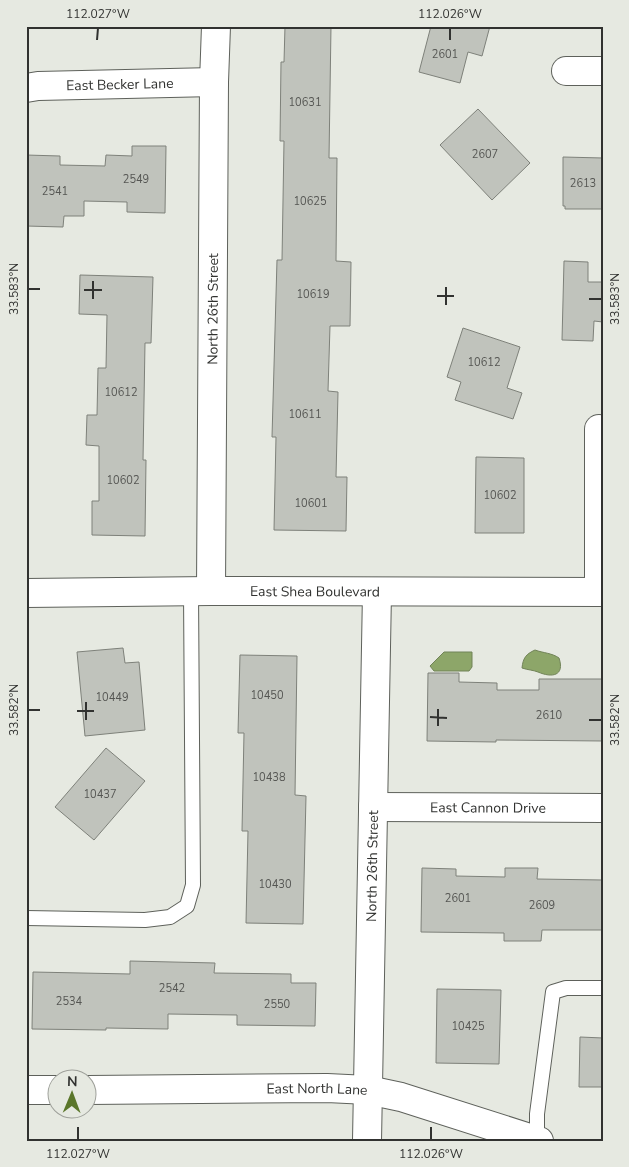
<svg xmlns="http://www.w3.org/2000/svg" width="629" height="1167" viewBox="0 0 629 1167" font-family="'Nunito Sans',sans-serif">
<style>
.water{fill:#8da669;stroke:#718358}
.building{fill:#c0c3bc;stroke:#7e817a}
.lines{fill:none;stroke-linecap:round;stroke-linejoin:round}
.service-casing{stroke:#5e615b;stroke-width:16}
.minor-casing{stroke:#5e615b;stroke-width:30}
.tertiary-casing{stroke:#5e615b;stroke-width:30}
.service{stroke:#fff;stroke-width:14}
.minor{stroke:#fff;stroke-width:28}
.tertiary{stroke:#fff;stroke-width:28}
.ticks{fill:none;stroke:#313230;stroke-width:2}
.labels{text-anchor:middle;stroke-width:4;stroke-linejoin:round;paint-order:stroke}
.number-label{font-size:11px;fill:#555653}
.street-label{font-size:14px;fill:#313230;stroke:#e6e9e1}
.neatline{fill:none;stroke:#313230;stroke-width:2}
.ticks-label{font-size:12px;text-anchor:middle;fill:#313230}
</style>
<rect width="100%" height="100%" fill="#e6e9e1"/>
<!-- water -->
<g class="water">
<path d="M535 650C543 653 552 653 559 658 565 676 552 678 538 672 533 670 528 670 522 668 523 658 526 654 535 650Z"/>
<polygon points="444,652 472,652 472,667 469,671 434,671 430,666"/>
</g>
<!-- building -->
<g class="building">
<polygon points="285,26 331,26 329,158 337,158 336,261 351,262 350,326 330,326 328,391 338,392 336,477 347,477 346,531 274,530 276,437 272,437 277,260 282,260 284,141 280,141 281,62 284,62"/>
<polygon points="431,26 490,26 482,56 468,52 460,83 419,72"/>
<polygon points="478,109 530,163 492,200 440,145"/>
<polygon points="132,146 166,146 165,213 127,212 127,202 84,201 84,216 64,216 63,227 26,226 26,155 60,156 60,165 105,166 106,155 132,156"/>
<polygon points="563,157 603,158 603,209 565,209 565,206 563,206"/>
<polygon points="564,261 588,262 588,282 603,282 603,322 594,321 593,341 562,340"/>
<polygon points="80,275 153,277 151,343 145,343 143,460 146,460 145,536 92,535 92,501 99,501 99,446 86,445 87,415 97,415 98,368 106,368 107,315 79,314"/>
<polygon points="463,328 520,347 507,388 522,393 513,419 455,400 461,382 447,377"/>
<polygon points="476,457 524,458 524,533 475,533"/>
<polygon points="123,648 125,663 139,662 145,730 85,736 77,652"/>
<polygon points="240,655 297,656 295,795 306,796 303,924 246,923 248,831 242,831 244,733 238,733"/>
<polygon points="428,673 459,673 459,682 497,683 497,690 539,690 539,679 603,679 603,741 496,740 496,742 427,741"/>
<polygon points="106,748 145,781 94,840 55,807"/>
<polygon points="422,868 456,869 456,876 505,877 505,868 538,868 537,879 603,880 603,930 542,930 541,941 504,941 504,933 421,932"/>
<polygon points="130,961 215,963 214,973 291,974 291,983 316,983 315,1026 237,1025 237,1015 168,1014 168,1029 106,1028 106,1030 32,1029 33,972 130,974"/>
<polygon points="437,989 501,990 499,1064 436,1063"/>
<polygon points="580,1037 603,1038 603,1087 579,1087"/>
</g>
<g class="lines">
<defs>
<g id="service">
<polyline points="26,918 145,920 170,917 187,906 193,885 191,591"/>
<polyline points="537,1141 537,1114 553,992 566,988 603,988"/>
</g>
<g id="minor">
<polyline points="566,71 603,71"/>
<path id="s1" d="M26 88 38 86 214 82"/>
<path id="s2" d="M211 591 214 82 216 26"/>
<polyline points="599,592 599,429"/>
<path id="s3" d="M373 807 603 808"/>
<polyline points="26,1090 58,1090"/>
<path id="s4" d="M88 1090 327 1088 368 1090 401 1097 539 1141"/>
</g>
<g id="tertiary">
<path id="s5" d="M26 593 211 591 603 592"/>
<path id="s6" d="M367 1141 377 592"/>
</g>
</defs>
<!-- service casing -->
<use href="#service" class="service-casing"/>
<!-- minor casing -->
<use href="#minor" class="minor-casing"/>
<!-- tertiary casing -->
<use href="#tertiary" class="tertiary-casing"/>
<!-- service -->
<use href="#service" class="service"/>
<!-- minor -->
<use href="#minor" class="minor"/>
<!-- tertiary -->
<use href="#tertiary" class="tertiary"/>
</g>
<!-- ticks -->
<path class="ticks" d="M97 40 98 28M450 40V28M28 289H40M84 290H102M437 296H454M93 299V281M589 299H602M446 305V287M28 710H40M77 711H94M430 717 447 718M86 720V702M589 720H602M438 726V709M78 1140V1127M431 1140V1127"/>
<g class="labels">
<!-- number labels -->
<g class="number-label">
<text x="445" y="58">2601</text>
<text x="305" y="106">10631</text>
<text x="485" y="158">2607</text>
<text x="136" y="183">2549</text>
<text x="583" y="187">2613</text>
<text x="55" y="195">2541</text>
<text x="310" y="205">10625</text>
<text x="313" y="298">10619</text>
<text x="484" y="366">10612</text>
<text x="121" y="396">10612</text>
<text x="305" y="418">10611</text>
<text x="123" y="484">10602</text>
<text x="500" y="499">10602</text>
<text x="311" y="507">10601</text>
<text x="267" y="699">10450</text>
<text x="112" y="701">10449</text>
<text x="549" y="719">2610</text>
<text x="269" y="781">10438</text>
<text x="100" y="798">10437</text>
<text x="275" y="888">10430</text>
<text x="458" y="902">2601</text>
<text x="542" y="909">2609</text>
<text x="172" y="992">2542</text>
<text x="69" y="1005">2534</text>
<text x="277" y="1008">2550</text>
<text x="468" y="1030">10425</text>
</g>
<!-- street labels -->
<g class="street-label">
<text dy="5" stroke="none"><textPath href="#s1" startOffset="94">East Becker Lane</textPath></text>
<text dy="5" stroke="none"><textPath href="#s2" startOffset="282">North 26th Street</textPath></text>
<text dy="5" stroke="none"><textPath href="#s5" startOffset="289">East Shea Boulevard</textPath></text>
<text dy="5" stroke="none"><textPath href="#s3" startOffset="115">East Cannon Drive</textPath></text>
<text dy="5" stroke="none"><textPath href="#s6" startOffset="275">North 26th Street</textPath></text>
<text dy="5" stroke="none"><textPath href="#s4" startOffset="229">East North Lane</textPath></text>
</g>
</g>
<!-- border -->
<rect width="629" height="1167" fill="none" stroke="#e6e9e1" stroke-width="55"/>
<!-- north arrow -->
<g transform="translate(72 1094) rotate(1)"><circle r="24" fill="#e6e9e1" stroke="#9ea09a"/>
<path d="M0-4L9 19L0 12L-9 19Z" fill="#5a762a"/>
<text y="-8" font-size="14" font-weight="bold" text-anchor="middle" fill="#313230">N</text>
</g>
<rect x="28" y="28" width="574" height="1112" class="neatline"/>
<g class="ticks-label">
<text x="98" y="18">112.027°W</text>
<text x="450" y="18">112.026°W</text>
<text transform="translate(14 289) rotate(-90)" y="4">33.583°N</text>
<text transform="translate(615 299) rotate(-90)" y="4">33.583°N</text>
<text transform="translate(14 710) rotate(-90)" y="4">33.582°N</text>
<text transform="translate(615 720) rotate(-90)" y="4">33.582°N</text>
<text x="78" y="1158">112.027°W</text>
<text x="431" y="1158">112.026°W</text>
</g>
</svg>
